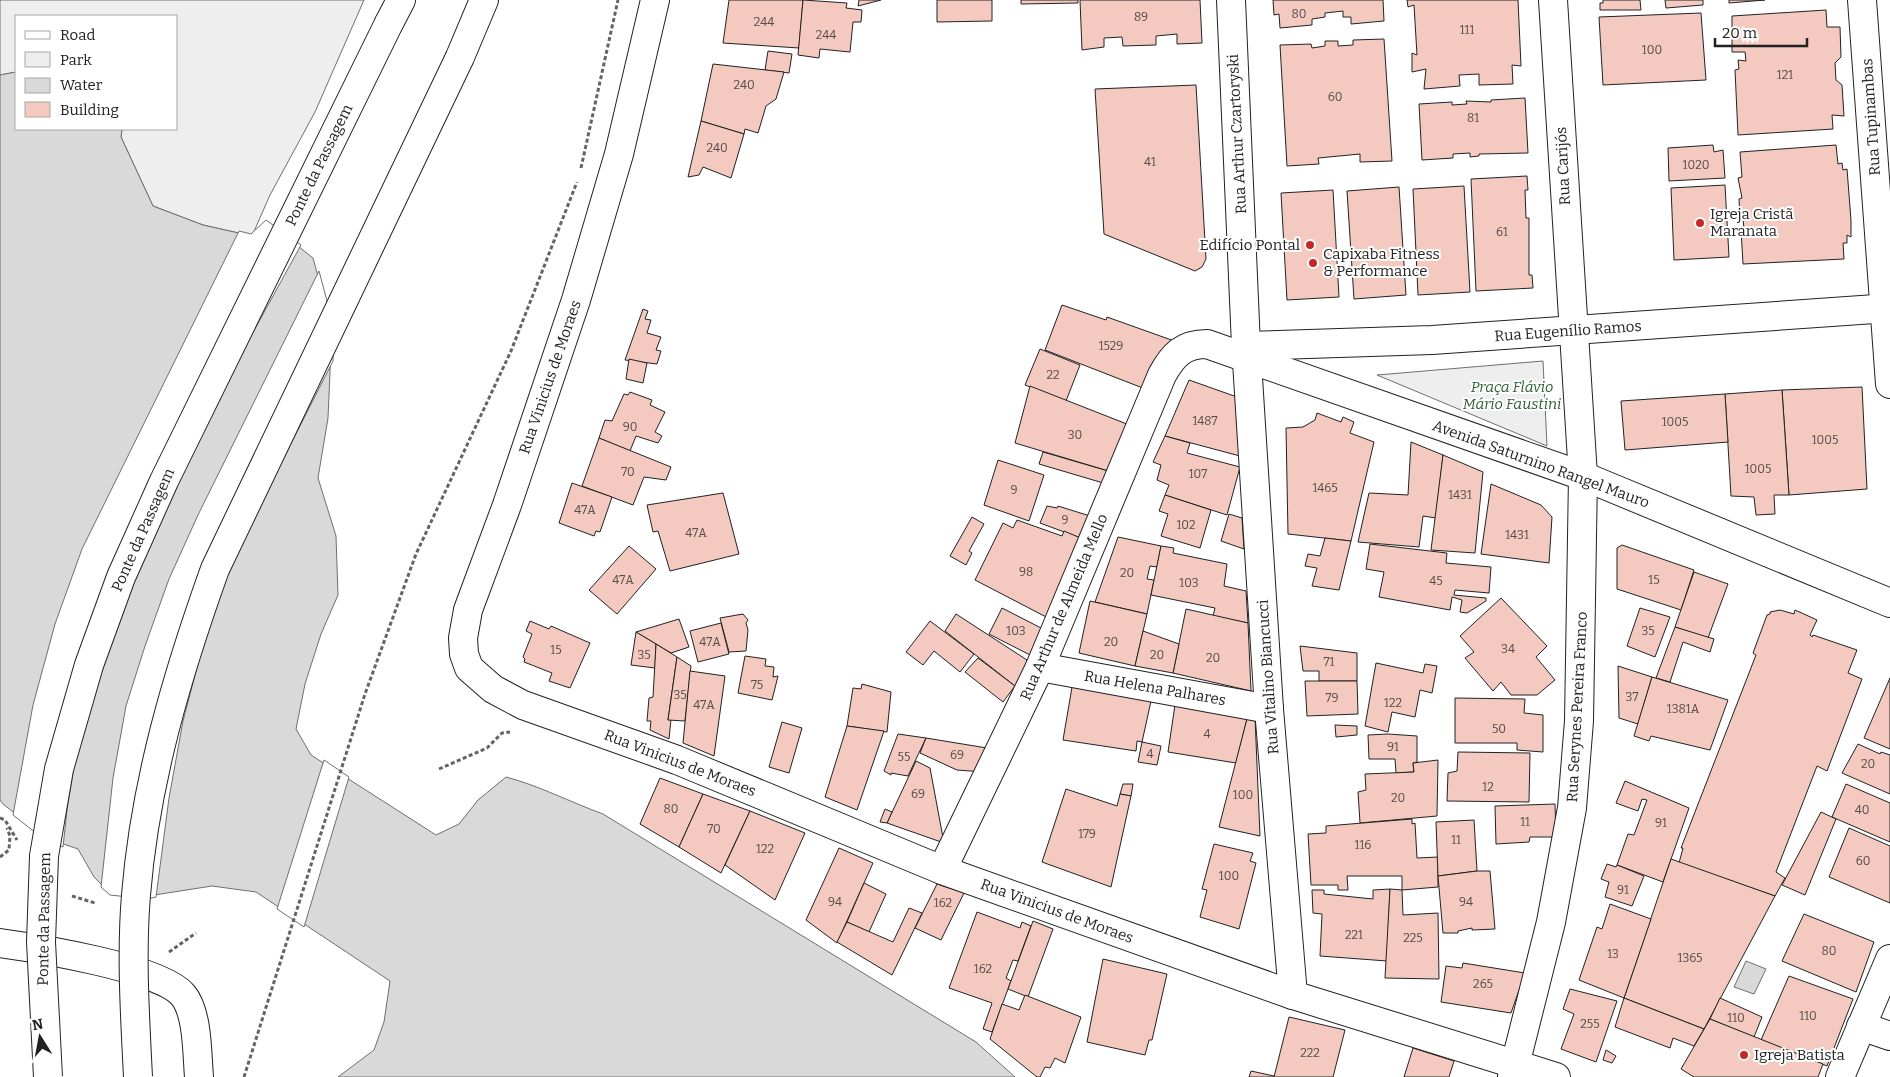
<svg xmlns="http://www.w3.org/2000/svg" width="1890" height="1077" viewBox="0 0 1890 1077" font-family="Bitter,serif">
<style>
.green{fill:#eee;stroke:#6f6f6f}
.water{fill:#d9d9d9;stroke:#6f6f6f}
.pier{fill:#fff;stroke:#6f6f6f}
.building{fill:#f3c9c0;stroke:#222}
.lines{fill:none;stroke-linecap:round;stroke-linejoin:round}
.street-casing{stroke:#222;stroke-width:30}
.primary-casing{stroke:#222;stroke-width:30}
.path{stroke:#646464;stroke-width:3;stroke-dasharray:4 2.5;stroke-linecap:butt}
.street{stroke:#fff;stroke-width:28}
.primary{stroke:#fff;stroke-width:28}
.primary-bridge-casing{stroke:#222;stroke-width:30;stroke-linecap:butt}
.primary-bridge{stroke:#fff;stroke-width:28}
.poi-dot{fill:#c62828;stroke:#fff;stroke-width:2}
.labels{text-anchor:middle;stroke-width:4;stroke-linejoin:round;paint-order:stroke}
.number-label{font-size:12px;fill:#564c4a}
.street-label{font-size:15px;fill:#222;stroke:#fff}
.poi-label{font-size:15px;fill:#222;stroke:#fff;text-anchor:start}
.park-label{font-size:15px;font-style:italic;fill:#2f5e38;stroke:#fff}
</style>
<rect width="100%" height="100%" fill="#fff"/>
<!-- green -->
<g class="green">
<polygon points="0,0 364,0 315,112 270,195 252,236 203,225 153,206 121,137 122,129 176,129 176,16 16,16 16,72 0,75"/>
<polygon points="1543,361 1547,446 1377,375"/>
</g>
<!-- water -->
<g class="water">
<path d="M16 72V129H122L121 137 153 206 203 225 252 236 268 222 313 258 332 327 328 418 318 478 336 536 338 595 321 634 305 684 296 729 311 755 436 835 459 824 478 800 506 777C540 786 570 802 603 814L976 1042 1015 1077H338L374 1050 384 1022 390 981 256 892 212 886 148 896 110 893 94 877 78 849 46 838 3 804 0 800V75Z"/>
<polygon points="1746,961 1766,969 1754,994 1734,987"/>
</g>
<!-- pier -->
<g class="pier">
<polygon points="266,220 301,245 161,500 81,723 67,810 63,847 45,840 13,815 33,705 55,624 82,549 239,231 251,234"/>
<polygon points="319,271 334,327 333,361 248,528 221,589 199,660 183,721 169,798 156,897 147,899 110,895 101,887 113,778 126,706 145,646 169,579 198,515"/>
<polygon points="324,760 349,777 304,927 277,909"/>
</g>
<!-- building -->
<g class="building">
<polygon points="729,0 803,0 799,48 723,43"/>
<polygon points="803,0 847,3 846,8 862,10 861,22 853,22 850,52 820,49 819,58 798,55"/>
<polygon points="859,0 881,0 858,6"/>
<polygon points="937,0 992,0 992,21 937,22"/>
<polygon points="1021,0 1078,0 1078,3 1021,4"/>
<polygon points="1080,0 1200,0 1202,43 1177,44 1177,34 1156,36 1156,45 1123,46 1122,37 1104,38 1104,47 1082,50"/>
<polygon points="1273,0 1383,0 1384,21 1351,24 1351,17 1343,17 1343,11 1325,13 1325,17 1312,19 1312,25 1280,28 1279,14 1274,15"/>
<polygon points="1407,0 1518,0 1521,66 1512,65 1513,84 1479,85 1479,74 1459,75 1460,86 1424,89 1426,69 1412,72 1412,53 1417,55 1414,5 1408,7"/>
<polygon points="1603,0 1640,0 1641,10 1600,10 1600,3 1603,3"/>
<polygon points="1665,0 1703,0 1703,5 1666,8"/>
<polygon points="1729,0 1765,0 1729,3"/>
<polygon points="1826,10 1827,27 1840,27 1841,57 1835,63 1836,80 1842,85 1844,116 1832,115 1833,129 1738,135 1735,70 1739,69 1738,60 1746,61 1745,52 1732,52 1732,16"/>
<polygon points="1701,13 1706,80 1603,85 1599,17"/>
<polygon points="1384,39 1392,161 1360,162 1360,154 1318,158 1319,164 1287,166 1280,45 1311,44 1312,48 1325,46 1325,41 1338,41 1338,46 1353,45 1353,40"/>
<polygon points="768,51 792,54 789,73 765,70"/>
<polygon points="713,64 784,72 776,99 766,106 758,133 745,129 744,134 701,121"/>
<polygon points="1196,85 1206,259 1202,267 1195,271 1104,234 1095,89"/>
<polygon points="1525,98 1528,153 1479,154 1479,156 1470,157 1470,153 1453,154 1453,158 1422,160 1419,104 1452,102 1452,105 1467,104 1466,101 1491,102 1491,100"/>
<polygon points="701,121 744,134 731,178 703,167 699,175 688,177"/>
<polygon points="1713,145 1714,152 1723,150 1725,178 1669,181 1668,148"/>
<polygon points="1836,145 1838,164 1842,163 1843,170 1847,169 1851,220 1851,237 1847,235 1847,243 1843,243 1844,259 1743,264 1741,229 1744,229 1743,219 1740,217 1739,199 1742,198 1738,178 1742,177 1740,152"/>
<polygon points="1527,176 1528,190 1525,190 1526,218 1529,218 1529,275 1532,275 1533,288 1476,291 1471,179"/>
<polygon points="1725,185 1729,257 1674,260 1671,188"/>
<polygon points="1464,186 1470,292 1418,295 1413,189"/>
<polygon points="1399,187 1406,295 1354,299 1347,191"/>
<polygon points="1333,190 1339,297 1287,300 1281,193"/>
<polygon points="1062,305 1106,320 1107,317 1177,342 1153,392 1045,350"/>
<polygon points="643,309 648,311 645,319 651,320 647,333 661,337 656,350 661,351 657,364 625,360"/>
<polygon points="1040,349 1080,365 1066,401 1025,385"/>
<polygon points="629,359 647,363 643,383 626,379"/>
<polygon points="1189,380 1237,397 1240,456 1165,436"/>
<polygon points="1030,386 1137,428 1115,473 1015,443"/>
<polygon points="1862,387 1867,489 1789,495 1782,390"/>
<polygon points="1782,390 1789,495 1774,495 1775,514 1756,515 1754,497 1731,496 1725,394"/>
<polygon points="630,392 652,400 650,405 665,412 655,432 662,436 658,443 636,436 630,451 599,438 605,420 612,421 624,394 628,395"/>
<polygon points="1725,394 1728,442 1625,450 1621,401"/>
<polygon points="1317,413 1341,422 1343,417 1354,422 1350,433 1374,442 1351,541 1288,534 1286,428 1303,427 1315,420"/>
<polygon points="1165,436 1190,443 1187,453 1240,467 1227,515 1165,495 1169,485 1157,480 1161,465 1153,462"/>
<polygon points="599,438 671,467 666,480 644,477 633,505 582,486"/>
<polygon points="1411,442 1443,455 1436,518 1423,516 1419,547 1358,542 1369,493 1408,495"/>
<polygon points="1043,452 1115,473 1110,485 1039,464"/>
<polygon points="1443,455 1483,472 1475,553 1431,550"/>
<polygon points="998,460 1044,475 1029,521 984,505"/>
<polygon points="572,483 612,497 600,532 596,531 594,536 559,523"/>
<polygon points="1491,484 1541,505 1552,517 1549,563 1481,554"/>
<polygon points="723,493 739,554 670,571 658,531 653,532 647,505"/>
<polygon points="1165,495 1211,510 1200,548 1161,536 1168,514 1159,511"/>
<polygon points="1047,506 1057,508 1058,506 1090,516 1083,539 1040,523"/>
<polygon points="1229,514 1242,518 1244,549 1221,541"/>
<polygon points="972,517 984,524 969,551 972,553 966,565 950,556"/>
<polygon points="1017,520 1062,536 1064,531 1083,539 1052,620 975,580 1003,523 1013,528"/>
<polygon points="1118,537 1161,546 1157,567 1150,566 1147,579 1154,580 1147,614 1095,602"/>
<polygon points="1325,538 1351,541 1339,590 1312,586 1317,568 1305,566 1308,554 1320,556"/>
<polygon points="1370,544 1447,553 1446,563 1491,567 1489,593 1455,590 1454,595 1486,598 1486,601 1467,613 1460,612 1462,600 1452,597 1450,610 1379,597 1384,572 1366,569"/>
<polygon points="1622,545 1694,570 1681,610 1617,589 1617,548"/>
<polygon points="629,546 656,569 617,614 589,590"/>
<polygon points="1161,546 1174,548 1173,553 1227,564 1224,586 1246,591 1248,623 1213,616 1215,608 1151,595"/>
<polygon points="1694,572 1728,584 1708,638 1675,627"/>
<polygon points="1501,598 1547,646 1536,657 1555,680 1537,695 1511,695 1501,682 1493,691 1465,658 1474,652 1460,636"/>
<polygon points="1090,601 1147,614 1135,666 1079,653"/>
<polygon points="1002,608 1043,629 1030,655 989,634"/>
<polygon points="1640,608 1670,617 1655,657 1627,646"/>
<polygon points="1186,609 1248,623 1251,691 1173,673"/>
<polygon points="1780,610 1794,614 1795,610 1817,620 1810,635 1812,637 1813,635 1857,650 1848,673 1862,679 1827,771 1817,766 1776,872 1785,878 1775,896 1679,863 1683,848 1681,848 1756,655 1753,653 1767,615 1770,614 1770,612"/>
<polygon points="743,614 748,620 746,623 748,630 746,651 729,652 720,618"/>
<polygon points="956,614 1027,660 1029,667 1023,682 1015,686 945,631"/>
<polygon points="679,619 689,647 671,653 636,632"/>
<polygon points="530,621 549,629 551,626 590,643 570,688 549,681 552,673 524,662 525,659 523,657 532,634 526,631"/>
<polygon points="930,621 974,654 960,672 934,651 923,665 906,652"/>
<polygon points="721,623 729,654 698,662 690,631"/>
<polygon points="1675,627 1714,639 1710,652 1683,642 1670,682 1656,678"/>
<polygon points="1143,631 1179,644 1173,673 1135,666"/>
<polygon points="636,632 656,644 655,668 631,665"/>
<polygon points="656,644 677,657 668,720 671,719 669,739 650,730 651,721 647,721 649,698 653,697"/>
<polygon points="1300,646 1357,653 1357,681 1319,681 1319,671 1303,671"/>
<polygon points="745,656 766,659 765,666 774,667 773,677 778,676 772,700 738,693"/>
<polygon points="677,657 691,666 685,721 668,720"/>
<polygon points="978,658 1015,686 1003,702 965,672"/>
<polygon points="1376,663 1423,673 1425,664 1437,666 1432,693 1420,690 1415,717 1392,712 1388,732 1365,726"/>
<polygon points="1618,666 1652,677 1638,724 1619,718"/>
<polygon points="690,671 725,676 714,756 683,743"/>
<polygon points="1652,677 1728,700 1710,750 1651,736 1649,741 1634,736"/>
<polygon points="1890,678 1890,749 1864,738"/>
<polygon points="1305,681 1357,681 1358,714 1307,716"/>
<polygon points="862,684 891,692 887,732 847,726 853,688 861,689"/>
<polygon points="1072,687 1151,701 1142,742 1137,741 1136,751 1063,740"/>
<polygon points="1455,698 1525,699 1524,713 1543,715 1543,752 1517,750 1517,743 1455,743"/>
<polygon points="1175,705 1248,715 1236,763 1168,752"/>
<polygon points="1248,715 1255,717 1260,836 1219,827"/>
<polygon points="782,722 802,728 789,773 769,767"/>
<polygon points="1335,725 1357,726 1357,735 1336,737"/>
<polygon points="847,726 884,731 857,810 825,797"/>
<polygon points="898,734 926,738 908,776 891,773 891,775 884,771"/>
<polygon points="1388,734 1417,736 1417,762 1413,763 1414,772 1396,773 1395,759 1369,759 1368,735"/>
<polygon points="926,738 993,749 984,772 957,770 920,753"/>
<polygon points="1142,742 1161,746 1157,765 1138,762"/>
<polygon points="1858,744 1880,754 1881,752 1890,755 1890,794 1842,773"/>
<polygon points="1458,752 1530,753 1529,802 1447,801 1448,773 1457,771"/>
<polygon points="1438,760 1437,816 1360,823 1358,792 1366,790 1365,774 1414,772 1413,763"/>
<polygon points="916,761 930,768 944,843 887,823"/>
<polygon points="660,778 703,794 679,847 640,824"/>
<polygon points="1625,781 1689,808 1663,882 1617,865 1628,834 1634,835 1647,800 1642,799 1638,811 1616,803"/>
<polygon points="1123,784 1133,784 1131,796 1120,794"/>
<polygon points="1846,784 1890,803 1890,842 1832,817"/>
<polygon points="1066,789 1117,806 1120,794 1131,796 1111,887 1042,862"/>
<polygon points="703,794 750,811 721,873 679,847"/>
<polygon points="1555,804 1556,837 1530,837 1529,842 1496,844 1495,806"/>
<polygon points="885,809 892,812 887,823 880,822"/>
<polygon points="750,811 805,833 775,900 725,865"/>
<polygon points="1821,812 1836,819 1805,895 1782,885"/>
<polygon points="1412,819 1412,824 1415,823 1417,858 1438,857 1438,887 1402,890 1402,876 1347,876 1348,890 1338,890 1338,885 1311,885 1308,834 1326,833 1326,826"/>
<polygon points="1474,820 1477,871 1438,876 1436,822"/>
<polygon points="1849,828 1890,846 1890,903 1829,877"/>
<polygon points="1214,844 1253,853 1250,861 1256,863 1239,929 1200,917 1207,890 1202,889"/>
<polygon points="839,848 873,863 837,943 806,920"/>
<polygon points="1671,859 1775,896 1704,1029 1624,998"/>
<polygon points="1607,864 1616,867 1617,865 1644,876 1632,906 1605,897 1609,882 1601,879"/>
<polygon points="1477,871 1490,871 1495,929 1472,930 1472,928 1458,931 1458,933 1443,933 1438,876"/>
<polygon points="864,883 886,894 869,932 847,922"/>
<polygon points="937,884 964,893 941,940 915,928"/>
<polygon points="1390,889 1387,961 1320,956 1322,914 1313,913 1312,890 1324,890 1324,894 1373,899 1373,890"/>
<polygon points="1390,889 1402,890 1403,915 1438,913 1439,979 1385,978"/>
<polygon points="1610,904 1651,919 1624,998 1579,980 1597,927 1602,929"/>
<polygon points="909,908 922,913 892,975 837,942 847,922 893,942"/>
<polygon points="977,912 1020,928 1022,922 1031,926 1018,961 1013,960 1006,978 1011,981 992,1032 983,1029 992,1003 949,988"/>
<polygon points="1804,914 1874,942 1856,992 1782,961"/>
<polygon points="1033,921 1053,929 1028,997 1008,989"/>
<polygon points="1103,959 1167,974 1152,1040 1149,1040 1145,1055 1087,1042"/>
<polygon points="1463,963 1525,973 1511,1013 1441,1002 1446,966 1462,968"/>
<polygon points="1789,976 1853,999 1827,1066 1761,1040"/>
<polygon points="1570,989 1617,1001 1596,1062 1561,1049 1574,1014 1563,1009"/>
<polygon points="1025,995 1081,1017 1065,1063 1055,1058 1050,1068 1045,1067 1040,1077 1037,1077 990,1039 1002,1004 1019,1010"/>
<polygon points="1624,998 1704,1029 1694,1046 1673,1038 1670,1048 1615,1027"/>
<polygon points="1720,998 1762,1017 1754,1037 1710,1019"/>
<polygon points="1289,1017 1345,1030 1333,1077 1274,1077"/>
<polygon points="1710,1019 1823,1064 1818,1077 1694,1077 1681,1069"/>
<polygon points="1413,1048 1454,1061 1449,1077 1404,1077"/>
<polygon points="1606,1050 1616,1056 1612,1063 1603,1060"/>
<polygon points="1251,1071 1274,1076 1274,1077 1249,1077"/>
</g>
<g class="lines">
<defs>
<g id="street">
<polyline points="655,0 619,154 576,300 507,505 468,610 463,638 464,654 469,668 493,689 523,705 677,760 942,870 1293,995 1556,1077"/>
<polyline points="1231,0 1246,346 1269,709 1293,995"/>
<polyline points="1862,0 1890,384"/>
<polyline points="1246,346 1432,340 1890,308"/>
<polyline points="1040,667 1269,709"/>
<path d="M942 870 1040 667 1162 375C1173 355 1183 344 1207 344L1583 476 1890 603"/>
<path d="M0 943C37 948 161 968 183 995 198 1013 197 1054 199 1077"/>
<polyline points="1861,1026 1890,1036"/>
<polyline points="1512,1077 1551,922 1572,808 1579,721 1583,476 1553,0"/>
<polyline points="1840,1077 1890,959"/>
</g>
<g id="primary">
<polyline points="389,23 401,0"/>
<polyline points="460,57 484,0"/>
</g>
</defs>
<!-- street casing -->
<use href="#street" class="street-casing"/>
<!-- primary casing -->
<use href="#primary" class="primary-casing"/>
<!-- path -->
<g class="path">
<polyline points="581,168 618,0"/>
<polyline points="439,769 487,748 502,733 510,732"/>
<polyline points="0,818 5,820 17,840"/>
<polyline points="0,857 9,850 10,836 7,828"/>
<polyline points="72,896 95,903"/>
<polyline points="169,952 196,933"/>
<polyline points="244,1077 365,694 416,554 511,351 577,182"/>
</g>
<!-- street -->
<use href="#street" class="street"/>
<!-- primary -->
<use href="#primary" class="primary"/>
<defs>
<g id="primary-bridge">
<polyline points="48,1077 41,942 44,856 59,769 89,665 121,577 164,481 389,23"/>
<path d="M138 1077C135 1017 131 955 136 895 145 783 177 675 215 569L460 57"/>
</g>
</defs>
<!-- primary-bridge casing -->
<use href="#primary-bridge" class="primary-bridge-casing"/>
<!-- primary-bridge -->
<use href="#primary-bridge" class="primary-bridge"/>
</g>
<!-- markers -->
<g class="poi-dot">
<circle cx="1700" cy="223" r="5"/>
<circle cx="1310" cy="245" r="5"/>
<circle cx="1313" cy="263" r="5"/>
<circle cx="1744" cy="1055" r="5"/>
</g>
<g class="labels">
<!-- number labels -->
<g class="number-label">
<text x="1299" y="18">80</text>
<text x="1141" y="21">89</text>
<text x="764" y="26">244</text>
<text x="1467" y="34">111</text>
<text x="826" y="39">244</text>
<text x="1652" y="54">100</text>
<text x="1785" y="79">121</text>
<text x="744" y="89">240</text>
<text x="1335" y="101">60</text>
<text x="1473" y="122">81</text>
<text x="717" y="152">240</text>
<text x="1150" y="166">41</text>
<text x="1696" y="169">1020</text>
<text x="1502" y="236">61</text>
<text x="1111" y="350">1529</text>
<text x="1053" y="379">22</text>
<text x="1205" y="425">1487</text>
<text x="1675" y="426">1005</text>
<text x="630" y="431">90</text>
<text x="1075" y="439">30</text>
<text x="1825" y="444">1005</text>
<text x="1758" y="473">1005</text>
<text x="628" y="476">70</text>
<text x="1198" y="478">107</text>
<text x="1325" y="492">1465</text>
<text x="1014" y="494">9</text>
<text x="1460" y="499">1431</text>
<text x="585" y="514">47A</text>
<text x="1065" y="524">9</text>
<text x="1186" y="529">102</text>
<text x="696" y="537">47A</text>
<text x="1517" y="539">1431</text>
<text x="1026" y="576">98</text>
<text x="1127" y="577">20</text>
<text x="623" y="584">47A</text>
<text x="1654" y="584">15</text>
<text x="1436" y="585">45</text>
<text x="1189" y="587">103</text>
<text x="1016" y="635">103</text>
<text x="1648" y="635">35</text>
<text x="710" y="646">47A</text>
<text x="1111" y="646">20</text>
<text x="1508" y="653">34</text>
<text x="556" y="654">15</text>
<text x="644" y="659">35</text>
<text x="1157" y="659">20</text>
<text x="1213" y="662">20</text>
<text x="1329" y="666">71</text>
<text x="757" y="689">75</text>
<text x="680" y="699">35</text>
<text x="1632" y="701">37</text>
<text x="1332" y="702">79</text>
<text x="1393" y="707">122</text>
<text x="704" y="709">47A</text>
<text x="1683" y="713">1381A</text>
<text x="1499" y="733">50</text>
<text x="1207" y="738">4</text>
<text x="1393" y="751">91</text>
<text x="1150" y="758">4</text>
<text x="957" y="759">69</text>
<text x="904" y="761">55</text>
<text x="1868" y="768">20</text>
<text x="1488" y="791">12</text>
<text x="918" y="798">69</text>
<text x="1243" y="799">100</text>
<text x="1398" y="802">20</text>
<text x="671" y="813">80</text>
<text x="1862" y="814">40</text>
<text x="1525" y="826">11</text>
<text x="1661" y="827">91</text>
<text x="714" y="833">70</text>
<text x="1087" y="838">179</text>
<text x="1456" y="844">11</text>
<text x="1363" y="849">116</text>
<text x="765" y="853">122</text>
<text x="1863" y="865">60</text>
<text x="1229" y="880">100</text>
<text x="1623" y="894">91</text>
<text x="835" y="906">94</text>
<text x="1466" y="906">94</text>
<text x="943" y="907">162</text>
<text x="1354" y="939">221</text>
<text x="1413" y="942">225</text>
<text x="1829" y="955">80</text>
<text x="1613" y="958">13</text>
<text x="1690" y="962">1365</text>
<text x="983" y="973">162</text>
<text x="1483" y="988">265</text>
<text x="1808" y="1020">110</text>
<text x="1736" y="1022">110</text>
<text x="1590" y="1028">255</text>
<text x="1310" y="1057">222</text>
</g>
<!-- street labels -->
<g class="street-label">
<text transform="translate(1871 117) rotate(-94)" y="5">Rua Tupinambas</text>
<text transform="translate(1237 134) rotate(-93)" y="5">Rua Arthur Czartoryski</text>
<text transform="translate(319 165) rotate(-64)" y="5">Ponte da Passagem</text>
<text transform="translate(1563 166) rotate(-93)" y="5">Rua Carijós</text>
<text transform="translate(1568 331) rotate(-4)" y="5">Rua Eugenílio Ramos</text>
<text transform="translate(550 377) rotate(-71)" y="5">Rua Vinicius de Moraes</text>
<text transform="translate(1541 464) rotate(20)" y="5">Avenida Saturnino Rangel Mauro</text>
<text transform="translate(143 530) rotate(-66)" y="5">Ponte da Passagem</text>
<text transform="translate(1064 607) rotate(-67)" y="5">Rua Arthur de Almeida Mello</text>
<text transform="translate(1268 677) rotate(-94)" y="5">Rua Vitalino Biancucci</text>
<text transform="translate(1155 688) rotate(10)" y="5">Rua Helena Palhares</text>
<text transform="translate(1577 707) rotate(-87)" y="5">Rua Serynes Pereira Franco</text>
<text transform="translate(680 763) rotate(21)" y="5">Rua Vinicius de Moraes</text>
<text transform="translate(1057 911) rotate(20)" y="5">Rua Vinicius de Moraes</text>
<text transform="translate(44 919) rotate(-89)" y="5">Ponte da Passagem</text>
</g>
<!-- poi labels -->
<g class="poi-label">
<text x="1710" y="219">Igreja Cristã<tspan x="1710" dy="17">Maranata</tspan></text>
<text x="1300" y="250" text-anchor="end">Edifício Pontal</text>
<text x="1323" y="259">Capixaba Fitness<tspan x="1323" dy="17">&amp; Performance</tspan></text>
<text x="1754" y="1060">Igreja Batista</text>
</g>
<!-- park labels -->
<g class="park-label">
<text x="1512" y="392">Praça Flávio<tspan x="1512" dy="17">Mário Faustini</tspan></text>
</g>
</g>
<!-- legend -->
<rect x="15" y="15" width="162" height="115" fill="#ffffff" stroke="#a7a7a7"/>
<rect x="25" y="31" width="25" height="8" fill="#ffffff" stroke="#a7a7a7"/>
<text x="60" y="40" font-size="15" fill="#222222">Road</text>
<rect x="25" y="52" width="25" height="15" fill="#eeeeee" stroke="#a7a7a7"/>
<text x="60" y="65" font-size="15" fill="#222222">Park</text>
<rect x="25" y="78" width="25" height="15" fill="#d9d9d9" stroke="#a7a7a7"/>
<text x="60" y="90" font-size="15" fill="#222222">Water</text>
<rect x="25" y="102" width="25" height="15" fill="#f3c9c0" stroke="#a7a7a7"/>
<text x="60" y="115" font-size="15" fill="#222222">Building</text>
<!-- north arrow -->
<g transform="translate(40 1037) rotate(349)" stroke="#ffffff" stroke-width="4" paint-order="stroke">
<path d="M0-4L9 19L0 12L-9 19Z" fill="#222222"/>
<text y="-8" font-size="14" font-weight="bold" text-anchor="middle" fill="#222222">N</text>
</g>
<!-- scale -->
<path d="M1715 38v8h92v-8" fill="none" stroke="#222222" stroke-width="2.5"/>
<text x="1722" y="38" font-size="15" fill="#222222" stroke="#ffffff" stroke-width="4" paint-order="stroke">20 m</text>
</svg>
